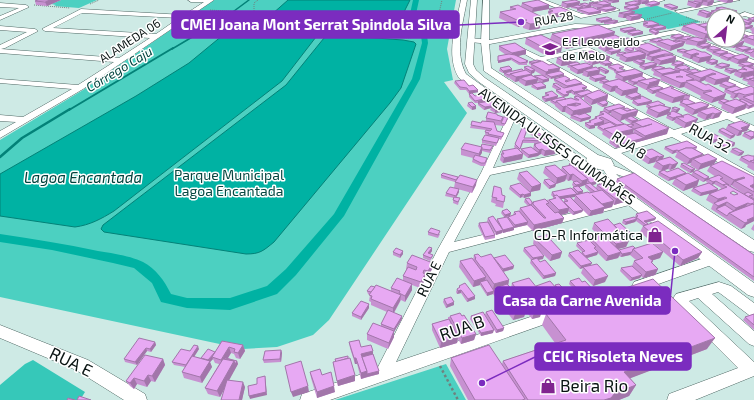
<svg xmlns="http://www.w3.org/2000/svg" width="754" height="400" viewBox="0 0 754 400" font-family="'Exo 2',sans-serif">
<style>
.green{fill:#4cd0c1}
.forest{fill:#36c8b9}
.water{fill:#00b2a3;stroke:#038278}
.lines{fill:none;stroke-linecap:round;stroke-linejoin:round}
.stream-far2{stroke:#038278;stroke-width:1.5}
.stream-far1{stroke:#038278;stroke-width:2}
.stream{stroke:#038278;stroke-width:2.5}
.canal{fill:#00b2a3;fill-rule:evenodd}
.minor-casing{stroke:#506965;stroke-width:1}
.major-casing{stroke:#506965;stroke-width:1}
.path-far1{stroke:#6f827f;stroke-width:1;stroke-dasharray:1 1;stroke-linecap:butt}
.path{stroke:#6f827f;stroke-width:2.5;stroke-dasharray:2.5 2.5;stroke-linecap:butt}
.minor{fill:#fff;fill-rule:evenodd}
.major{fill:#fff;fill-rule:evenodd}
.wall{fill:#c791d1;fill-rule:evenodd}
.shaded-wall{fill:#a276aa}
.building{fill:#e7a9f3;stroke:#a276aa;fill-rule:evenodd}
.labels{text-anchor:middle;stroke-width:3;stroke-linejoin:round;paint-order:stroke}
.far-street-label{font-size:12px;fill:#091312;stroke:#fff}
.far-poi-label{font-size:12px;fill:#091312;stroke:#fff;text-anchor:start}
.far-water-label{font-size:13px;font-style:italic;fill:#01433d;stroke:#fff}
.street-label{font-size:14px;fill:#091312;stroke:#fff}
.park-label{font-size:14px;fill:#074741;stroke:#fff}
.poi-label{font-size:14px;fill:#091312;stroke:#fff;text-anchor:end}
.water-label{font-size:15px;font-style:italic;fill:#01433d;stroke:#fff}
.near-street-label{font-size:17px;fill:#091312;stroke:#fff}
.near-poi-label{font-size:17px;fill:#091312;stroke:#fff;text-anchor:start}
.leader{fill:none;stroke:#7b2cbf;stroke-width:1.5}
.callout-dot{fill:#7b2cbf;stroke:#fff;stroke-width:1.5}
.callout{fill:#7b2cbf;stroke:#7b2cbf;stroke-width:1.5}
.callout-label{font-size:15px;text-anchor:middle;font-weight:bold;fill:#fff}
</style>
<rect width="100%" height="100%" fill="#ceeae5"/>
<!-- green -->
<g class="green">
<polygon points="61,0 97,0 79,8 54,6 56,5 51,4"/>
<polygon points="214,0 456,0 447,49 453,80 444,82 467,113 329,320 313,335 277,347 243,349 0,297 0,140 83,90"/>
<polygon points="655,5 701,22 668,29 623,12"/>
<polygon points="446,364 466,400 335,400"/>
</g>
<!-- forest -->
<polygon class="forest" points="33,360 85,392 80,400 0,400 0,385 25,364"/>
<!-- water -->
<g class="water">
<polygon points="288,0 410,0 394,32 387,34 262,25 263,22"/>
<path d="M237 29C251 28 306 30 316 37L282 81 114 211C101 219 90 225 75 227L0 216V174L136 96 189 63 223 35Z"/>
<path d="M334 35 403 40 414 42 416 44 401 88 390 103 274 242C263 251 260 254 246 254L104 232 101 229 103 225 286 85 324 38Z"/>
</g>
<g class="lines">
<!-- stream-far2 -->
<polyline class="stream-far2" points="172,49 226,17 249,0"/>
<!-- stream-far1 -->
<polyline class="stream-far1" points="69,110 173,48"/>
<!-- stream -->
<polyline class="stream" points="0,157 22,138 70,109"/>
<!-- canal -->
<path class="canal" d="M413 0H419L416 14 426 28 428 43 420 79 344 216 296 275 277 294 230 310 187 308 161 302 152 283 134 268 113 263 52 250 0 242V234C33 239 65 244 98 251 111 253 131 256 143 262 156 269 164 280 171 294L187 298H230L267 286 286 269 334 214 412 79 422 43 420 28 410 14Z"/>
<defs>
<g id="minor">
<path d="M188 0H214L83 89 0 138V131L16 122 0 121V115L23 117 72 89 0 83V79L78 85 114 62 0 53V45L27 32 0 30V26L35 29 38 31 5 48 1 49 119 58 150 38 45 31 42 29 81 9 184 15 204 2H191ZM82 13 179 18 156 34 53 28Z"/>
<polygon points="537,0 545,0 582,14 611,9 590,0 598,0 620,10 581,18"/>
<polygon points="644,0 665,0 652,4"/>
<polygon points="728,0 740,0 678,13 675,11"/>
<polygon points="0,3 26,5 29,7 0,20 0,16 19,8 0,7"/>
<polygon points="745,12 754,15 754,19 745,16 738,18 738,16 735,16"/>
<polygon points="642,18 644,19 644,21 606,29 575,28 490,44 470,42 467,40 470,38 490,40 575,24 606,25"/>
<polygon points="738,29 754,34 754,38 738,33"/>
<polygon points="675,30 754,60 754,64 674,34 641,41 754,89 754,94 631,40 634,38"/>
<path d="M514 44 541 57 588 47 728 113 754 105V111L735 117 754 126V132L727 119 681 134 754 175V182L672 137 615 155H609L607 153 609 151 665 133 512 47 511 46ZM585 50 720 116 674 130 546 60Z"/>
<polygon points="513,111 517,114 493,168 571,152 576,155 571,158 490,175 454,242 633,198 637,199 639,201 637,203 449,252 396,362 557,308 562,310 564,314 562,318 330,400 300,400 302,394 377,369 438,249 481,173 509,114"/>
<path d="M606 163 643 177 644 179 639 182 616 174 627 184 626 186C614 189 607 175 601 166Z"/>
<polygon points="713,255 717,257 719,260 717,263 639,291 634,290 632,286 634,282"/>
<polygon points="719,282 731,286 754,303 754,317 749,315 721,294 718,292 712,294 754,331 754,346 749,344 698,298 689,301 754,362 754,376 695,400 667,400 669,394 738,368 674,304 672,300 676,294"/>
<polygon points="0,325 88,360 145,394 147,400 124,400 76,370 0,338"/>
</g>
<g id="major">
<path d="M461 0H467C463 23 454 52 466 74L588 163 586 160 587 158 479 82 469 73 465 64 471 0H477L473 64 476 70 485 78 598 155 611 159 614 165 612 168 602 170 595 168 754 283V297L748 295 459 78C445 56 456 24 461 0Z"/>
<polygon points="483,0 489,0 489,42 491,68 754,240 754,252 749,251 484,71 481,42"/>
</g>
</defs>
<!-- minor casing -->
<use href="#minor" class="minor-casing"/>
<!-- major casing -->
<use href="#major" class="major-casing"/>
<!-- path-far1 -->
<g class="path-far1">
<polyline points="90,4 99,0"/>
<polyline points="34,5 70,8"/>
<polyline points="210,10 254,13 253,25 259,27 409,38 422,36 449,37"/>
<polyline points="254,13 254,3 258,0"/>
<polyline points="686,17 700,22 713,22"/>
<polyline points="647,19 672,13"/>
<polyline points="649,20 665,27"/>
<polyline points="679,25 698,21"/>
<polyline points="430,36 434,35 442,0"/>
</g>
<!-- path -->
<polyline class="path" points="440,366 458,400"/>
<!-- minor -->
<use href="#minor" class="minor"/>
<!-- major -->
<use href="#major" class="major"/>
</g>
<!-- wall -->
<g class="wall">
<polygon points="38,0 61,0 47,6 36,5 35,1"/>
<path d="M602 0H619V2L612 3 606 2 611 4 610 6 616 8 615 10 605 12 601 11V13L588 15 577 11V9L571 8V7L566 8 561 6 562 2H580L579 5H580V4H589V3L598 2 604 1ZM591 6H593V7L597 8V9L591 7Z"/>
<polygon points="633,0 645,0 649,1 649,2 660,3 659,5 650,7 645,5 645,4 640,4 640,5 636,6 639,7 638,9 630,11 634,14 642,15 640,19 630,21 626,19 626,18 623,18 618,17 619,13 629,11 624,9 624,7 628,6 625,5 625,3 637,2 638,2"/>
<polygon points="694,0 707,0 714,1 712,5 707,6 702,5 703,3 702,4 700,7 695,8 687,5 688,1 694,1"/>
<polygon points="716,0 733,0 733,2 726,3"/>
<polygon points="522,3 549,9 532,12 521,6"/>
<polygon points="664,5 677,9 671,10 664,7"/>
<polygon points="510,7 542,18 540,28 538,29 529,30 523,28 523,26 518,27 499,18 500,12 510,10"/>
<polygon points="722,7 735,15 727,16 724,15 719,16 712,14 710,17 706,18 697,15 699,11 711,12 711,11 715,10 716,8"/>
<polygon points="549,9 570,11 569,15 553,18 548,16"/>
<polygon points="754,17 754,22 752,22 751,24 749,24 753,26 752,28 754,27 754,34 751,33 752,31 750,30 751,28 752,28 743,30 738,28 738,26 745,24 739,22 740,20 747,20 748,19"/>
<polygon points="596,19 612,19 611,20 618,21 617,23 613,24 604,24 604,22 601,23 596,21"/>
<polygon points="644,21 658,26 666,29 657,31 659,32 658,34 655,35 649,32 649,30 651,30 650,29 650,28 647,28 643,26 643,24 644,24 643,23"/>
<polygon points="714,23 714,30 710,29 711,27 707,28 707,29 706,30 714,40 743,41 744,39 741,40 738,39 738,32 748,36 754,35 754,46 744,42 742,46 750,50 754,49 754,58 750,56 750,55 744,53 745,51 742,52 735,50 736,47 733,48 724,46 725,44 723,45 717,42 717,41 713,42 707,40 708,38 704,39 681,30 683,26"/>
<polygon points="620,29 636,30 643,32 643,34 632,36 627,34 628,32 624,33 620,31"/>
<polygon points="552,34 614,35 620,40 635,41 634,44 625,46 618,43 616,43 611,55 606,53 607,51 605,52 598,48 599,44 602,43 600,42 600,41 566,49 562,47 561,52 545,55 525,44 526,38 550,39"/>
<polygon points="671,36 683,37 706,43 710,47 721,49 720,50 728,54 747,61 741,63 754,66 754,75 753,75 754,76 754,87 747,84 748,82 742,80 743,78 751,75 740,78 734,75 735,72 730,74 724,71 725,69 737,70 741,69 742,67 738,66 739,64 737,64 730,61 730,60 727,61 720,58 721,56 719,57 712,54 712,53 706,50 707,48 709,48 702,49 697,47 697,46 685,44 686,43 685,42 683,46 670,51 656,45 657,44 649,42 650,40 663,40 673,41 678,40 679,39 675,40 670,38"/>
<path d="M637 43 661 51 673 54 672 55 676 57 675 62 659 65 653 62 654 61H651L646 59 647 56H646L645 59H640L645 61 644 64 639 65 633 62V61L625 62 619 59 620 57 616 56 617 53H629L624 51 625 48H627L628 45ZM635 48V50L637 51V52H632L634 51V49Z"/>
<polygon points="499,46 526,50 526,54 518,56 528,61 528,63 527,63 527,65 519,65 511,60 498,63 498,56 506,55 499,50"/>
<polygon points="694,49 710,60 718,61 717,64 711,65 706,63 706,61 698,63 692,60 692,59 690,59 682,56 683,54 677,52 677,50 688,51"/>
<polygon points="583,52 596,53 596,55 612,63 611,65 605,66 600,64 600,63 592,65 584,61 585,58 582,57"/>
<polygon points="557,58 593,68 598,68 609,71 608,73 605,74 600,71 599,74 606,77 605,79 595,82 589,79 590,76 587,77 582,75 583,73 577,74 570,70 570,68 567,67 568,65 561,66 556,63"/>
<path d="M529 62 549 65 560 68 551 79 545 76 549 79V81L542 83 537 81V83L546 88 537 90 531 87 532 85 525 86 519 82V81L515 82 509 78 510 77 508 78 504 75V73L525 70H524V67L530 68 531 65 529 64ZM535 71 542 75 534 76 532 75V73H534Z"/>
<path d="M672 63H684L683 65 678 67 690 68 689 70H691L700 72 710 69 728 82 736 85 735 87 743 89 754 88V107L748 109 746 108 745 109 732 114 721 108 722 105 718 103 719 100 711 103 700 98 701 96 684 87 679 88 660 80 661 78 653 75 654 72 651 70 652 68 653 67 644 70 639 67 640 65 656 66 665 68 674 69 675 67H676L671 65ZM705 80V81L714 85 720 84 719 86 726 89H725L724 92 731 95 730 97 733 99 737 97 741 100 729 101 724 99 700 82Z"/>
<polygon points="716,65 729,67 720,69 714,67"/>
<polygon points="608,66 624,69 622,70 625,71 643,73 642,77 646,79 660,80 658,85 650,88 673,89 690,96 689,100 695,104 707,109 719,117 712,119 710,118 705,120 697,116 698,113 692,115 684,110 685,108 679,105 682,101 672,103 655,96 656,93 652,94 647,91 647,90 646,90 636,85 637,84 633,85 628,82 628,80 623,81 638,88 637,93 641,97 652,101 651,103 665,106 669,112 672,112 671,111 672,108 678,112 676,113 682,115 698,119 695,124 684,128 674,122 675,120 672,121 666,118 668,114 656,118 646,113 648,108 646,107 647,104 648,104 637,106 632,103 633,100 639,99 639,98 631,100 625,97 626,95 629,94 621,96 615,92 615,91 610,92 602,87 603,84 599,83 600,80 609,81 618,79 615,78 616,74 614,72 614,71 608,68"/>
<polygon points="500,68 512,69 512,71 503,73 499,71"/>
<path d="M554 79H570V81L582 83 581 84 586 89H584V91L608 95 607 100 605 101 607 106 602 107 597 104V103L591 105 584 100V97L581 98 591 112 585 113 591 117 590 119 580 122 570 118 571 116 565 112H562L555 106V105L550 102 551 100 545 102 542 99V97L546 96 545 95V93L558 96 557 98 563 97 556 92V90H557L552 87 553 84 564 88H565L554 81ZM569 93H571L574 95 575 94V96H576L574 97V99H566L563 97 568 96Z"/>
<polygon points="455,81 469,86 478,92 472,93 475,96 488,98 487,101 497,105 496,106 501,109 501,112 495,113 490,110 491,108 484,110 478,105 478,103 475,103 469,97 469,94 466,90 460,90 454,83"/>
<polygon points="468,103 476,106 476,109 472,110 467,106"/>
<path d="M625 107 624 109 638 111 636 116 632 117 638 120 637 121 667 134 616 148 609 143 610 140H611L602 134 603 132 597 128 598 126H595V128L589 129 585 126V123H588L589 121 594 119 595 117 600 115H599L600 112 627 125 631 124 625 120V119L620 121 610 115 611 113 608 114 603 110 604 108ZM632 128H633L635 129H634L633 133Z"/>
<polygon points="497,114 497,115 508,119 504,126 495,125 497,131 504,133 501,140 499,139 496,146 482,143 482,140 488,136 485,134 486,130 470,128 471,125 481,123 486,121 486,118"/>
<polygon points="728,125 747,131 742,132 741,135 737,136 735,135 734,137 730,139 718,132 719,130 725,130"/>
<path d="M530 131 541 138H550L557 150H556L555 154 544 156 541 154 539 155 538 156 528 158 523 154 522 159 503 163 500 160 502 151 516 149 514 147 515 144 527 132 524 138H535L530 134ZM523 143H536L534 144 533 149H521V151L520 150Z"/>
<polygon points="754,132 754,138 750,140 742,136 744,133"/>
<polygon points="707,136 722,138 720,140 713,143 705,139"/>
<polygon points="719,143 735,143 734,146 725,149 717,146"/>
<polygon points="493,146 492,149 490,153 482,151 479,157 487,161 485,166 481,166 472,162 473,158 461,155 461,149"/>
<polygon points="665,147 697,147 696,150 703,154 702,156 717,159 714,164 698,170 690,165 691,163 687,164 675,157 677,153 675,153 672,154 664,149"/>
<polygon points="652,149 662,159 670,157 675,168 670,170 668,169 664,170 667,172 686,173 685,175 699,180 697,186 683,191 672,184 675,179 668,181 658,175 659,172 661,171 653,167 656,162 648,164 639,158 641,152"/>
<polygon points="732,149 742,155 738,156 730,152"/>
<polygon points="752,156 754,156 754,171 747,167 748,165 739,160 741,157"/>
<path d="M569 164 596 184 592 185 596 188 597 185 624 202 614 205 613 204 612 207 604 209 603 213 589 216 583 210 582 212 573 215 568 211V213L561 215 564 218 562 223 533 231 527 225 514 228V230L503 233 502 232V233L496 235 487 221 488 218 497 221V219L507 218 508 217H504L501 213 502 211 511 213 510 216 513 215 514 212 519 211 520 208 528 206 524 202 525 199 532 202 553 199V197L551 195 552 192 572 189 573 187H574L572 185 573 182H574L571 180 568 181 566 179 565 181 556 184 543 173 545 167 561 170 562 167 568 166ZM585 185V187L591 193 583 194V191L579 187ZM571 197H575L574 200ZM561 199H564V202Z"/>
<path d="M681 164 693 172 708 179 716 177 707 171 710 166 754 177V221L746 225 745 227 741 229 711 209 713 204 706 200 709 194 712 193 700 196 691 191 693 188 708 183 706 182 707 180 703 182 691 175 693 172 690 173 680 167ZM714 184 721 188 720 190 716 191 718 189 712 185ZM729 185 730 186 732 185V186L744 194ZM733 191 738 194 734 195 730 193Z"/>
<polygon points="519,173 541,184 540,190 530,192 531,196 524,198 522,197 520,198 509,189 510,186 530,192 517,179"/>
<polygon points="441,175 476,185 472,193 454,188 455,182 441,178"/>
<polygon points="617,179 754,255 754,281 616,182"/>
<polygon points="544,180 556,184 555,187 549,189 543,183"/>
<polygon points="494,186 502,195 505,196 503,208 495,206 496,204 491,202"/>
<polygon points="459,192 456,198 459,201 458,205 453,203 454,198 445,196 446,193"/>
<polygon points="636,214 655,220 646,223 702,252 698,258 680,266 640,232 643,226 636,221 635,222 625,225 622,223 623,220 635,218 635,217"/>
<polygon points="479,223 495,235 495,238 485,240 478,226"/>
<polygon points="594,223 614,225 632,238 628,240 626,247 618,249 619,250 635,248 663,252 660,258 653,260 653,261 652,263 658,269 655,275 643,278 641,276 640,278 630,281 620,271 621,268 632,266 634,261 636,260 630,255 621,257 619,256 618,258 606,261 598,253 597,255 586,258 591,266 605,282 593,286 581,273 583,268 580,269 568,256 569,253 581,254 582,252 576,246 577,243 588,240 589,236 597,234 592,229"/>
<polygon points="754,224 754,231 751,229"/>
<polygon points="428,232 440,234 438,238 428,235"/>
<polygon points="534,238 552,242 562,252 560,258 550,261 539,250 543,259 538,260 540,262 556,273 555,276 543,279 530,263 531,260 523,251 524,248 534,245 533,244"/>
<polygon points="432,248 432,251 430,254 433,255 432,258 430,261 423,258 423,255"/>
<polygon points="393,252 403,254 400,258 393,255"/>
<polygon points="474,255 481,257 494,259 494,258 514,266 513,269 503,272 509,280 508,285 511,288 512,283 536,287 536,286 554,287 555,285 571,300 566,302 563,298 561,303 549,309 544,304 544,305 539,307 540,317 532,319 526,311 524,317 513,320 493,294 487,296 480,285 473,287 459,267 460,261 473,260"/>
<polygon points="407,263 432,269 428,277 425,276 425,280 420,288 412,285 412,290 405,302 401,300 394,313 402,319 394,331 394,337 388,349 367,340 367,334 381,326 381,324 387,312 371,305 371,302 369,301 370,295 368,294 367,291 375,287 391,291 391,288 403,281 403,276 407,269 406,269"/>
<polygon points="570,281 582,282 595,292 594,295 582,298 569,284"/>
<polygon points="459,286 475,299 467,302 461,293 457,294 456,292 457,289 459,288"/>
<polygon points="444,299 454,305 446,308 443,302"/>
<polygon points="369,308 361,320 352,316 352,313"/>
<polygon points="486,312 504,328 503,331 496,333 485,315"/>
<polygon points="546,314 707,349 630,378 636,385 629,396 619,400 468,400 450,366 451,358 502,364 503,361 555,343 542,325"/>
<polygon points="754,314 754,330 743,320 745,317"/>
<polygon points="463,316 476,334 474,340 461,344 458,339 457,343 440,348 432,330 432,324 448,319 448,317"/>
<polygon points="471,316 493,333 481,336 470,319"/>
<polygon points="222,341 243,345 245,351 240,359 236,358 234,354 231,353 228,358 237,361 238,364 228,381 245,387 242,400 222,400 225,387 220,397 208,394 205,388 219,364 215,363 213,359 210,362 212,367 202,383 184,378 182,372 185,367 174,365 172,362 190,351 199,349 194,357 201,358 215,352"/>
<polygon points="155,342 156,345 151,352 147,351 137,365 125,362 124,359"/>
<polygon points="349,342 361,347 373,354 379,374 361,379 357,364 355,364 350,348"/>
<polygon points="281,350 282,353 281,362 264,363 263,360"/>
<polygon points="163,359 165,365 155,382 151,381 147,387 137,384 134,389 130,386 126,381"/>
<polygon points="335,359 355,381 338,386 334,368 333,362 335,362"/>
<polygon points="310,372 322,375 335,392 317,398 311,378"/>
</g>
<!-- shaded-wall -->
<g class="shaded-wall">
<polygon points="50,0 61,0 47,6 45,2"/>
<polygon points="583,0 590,0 583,1"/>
<polygon points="619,0 619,2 612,3 613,1"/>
<polygon points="702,0 707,0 704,1 700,7 695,8 697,4 701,4"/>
<polygon points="728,0 733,0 733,2 726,3"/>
<polygon points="649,1 648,3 645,3 645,4 642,4 642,2"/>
<polygon points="714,1 712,5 707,6 708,2"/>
<polygon points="580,2 579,6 571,6 571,7 566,8 567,4"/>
<polygon points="641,3 640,5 630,7 631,5"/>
<polygon points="660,3 659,5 650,7 651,5"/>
<polygon points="611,4 609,7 602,9 603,5"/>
<polygon points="549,5 549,9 532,12 533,8"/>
<polygon points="591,5 591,7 585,8 586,6"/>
<polygon points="639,7 638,9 629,11 630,9"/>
<polygon points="678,7 677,9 671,10 672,8"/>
<polygon points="616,8 615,10 605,12 606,10"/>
<polygon points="570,11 569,15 553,18 554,14"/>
<polygon points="601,11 601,13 588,15 589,13"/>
<polygon points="737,11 735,15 729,16 731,13"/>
<polygon points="635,12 633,16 627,15 626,18 623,18 624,14"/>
<polygon points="712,13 710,17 706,18 707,14"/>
<polygon points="724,13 724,15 719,16 720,14"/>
<polygon points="642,15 640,19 630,21 632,17"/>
<polygon points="542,17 540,28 538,29 529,30 530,24 534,19"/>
<polygon points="612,19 611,21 601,23 601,21"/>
<polygon points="526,20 526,22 524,21 523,26 518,27 519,21"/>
<polygon points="752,20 754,20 754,22 752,22 751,24 747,25 748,23 752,22"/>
<polygon points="618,21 617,23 613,24 614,22"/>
<polygon points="659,24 658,26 647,28 648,26"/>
<polygon points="712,25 711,27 702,30 703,28"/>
<polygon points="753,26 752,28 743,30 744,28"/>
<polygon points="666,27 666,29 655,31 656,29"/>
<polygon points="636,29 635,31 624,33 625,31"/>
<polygon points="615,32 613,38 602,38 600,41 566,49 568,42"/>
<polygon points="643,32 643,34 632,36 632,34"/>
<polygon points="659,32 658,34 655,35 655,33"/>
<polygon points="714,33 714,37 704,39 706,34"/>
<polygon points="684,36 683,38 679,38 679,39 675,40 676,38"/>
<polygon points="745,37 744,39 741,40 742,38"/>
<polygon points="621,38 620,41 619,40 618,43 606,45 608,41"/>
<polygon points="707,40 705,44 698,45 696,47 698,42"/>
<polygon points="714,40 721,40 718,40 717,41 713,42"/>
<polygon points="635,41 634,44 625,46 626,44"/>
<polygon points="685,42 683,46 670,51 671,46"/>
<polygon points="744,42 742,46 733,48 735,44"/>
<polygon points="619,44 618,49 607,50 607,51 605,52 606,47"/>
<polygon points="562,45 561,52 545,55 546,49"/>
<polygon points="711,45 710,47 702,49 703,47"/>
<polygon points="751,48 750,50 742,52 743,50"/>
<polygon points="661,49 660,54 648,55 649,52"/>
<polygon points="526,50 526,54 511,58 512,53"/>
<polygon points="621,50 620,52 611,55 611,52"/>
<polygon points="728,52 727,55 721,55 721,56 719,57 720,54"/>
<polygon points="596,53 595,57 587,57 588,55"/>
<polygon points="697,53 696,57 694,56 692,59 690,59 691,55"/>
<polygon points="646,54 645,59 635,60 634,60 633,61 625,62 627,58"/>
<polygon points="665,54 664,58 655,58 654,61 651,61 652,57"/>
<polygon points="712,56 710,60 698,63 700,58"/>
<polygon points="610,57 609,61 601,62 600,63 592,65 593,60"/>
<polygon points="676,57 675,62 659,65 661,61"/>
<polygon points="749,57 747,61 737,64 739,60"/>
<polygon points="511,58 511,60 498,63 498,61"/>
<polygon points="728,58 732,58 730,60 727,61"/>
<polygon points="576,59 575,64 561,66 562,61"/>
<polygon points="645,61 644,64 639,65 640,63"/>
<polygon points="718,61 717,64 711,65 712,63"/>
<polygon points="612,63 611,65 605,66 605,64"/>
<polygon points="684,63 683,65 676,67 677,65"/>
<polygon points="657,64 656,67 644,70 645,67"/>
<polygon points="754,64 753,66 745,69 746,66"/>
<polygon points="730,65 729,67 720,69 722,67"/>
<polygon points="593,66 592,71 584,70 583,73 577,74 578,70"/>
<polygon points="560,68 559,73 546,74 545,76 546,72 548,70"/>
<polygon points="512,69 512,71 503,73 503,71"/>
<polygon points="535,70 534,73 531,74 531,71"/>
<polygon points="600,70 599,74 587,77 588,72"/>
<polygon points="737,70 735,72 730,74 731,71"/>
<polygon points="605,71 609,71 608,73 605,74"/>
<polygon points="677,71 675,76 662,75 660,79 662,74"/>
<polygon points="754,71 754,75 740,78 742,73"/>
<polygon points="643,73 642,77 629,80 628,80 622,82 623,77"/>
<polygon points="713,73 711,78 707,76 705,80 698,83 701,78"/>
<polygon points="532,74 531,78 520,78 519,81 515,82 516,77"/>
<polygon points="564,74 564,76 551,79 551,77"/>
<polygon points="606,77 605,79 595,82 595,79"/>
<polygon points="730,77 728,82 714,85 716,80"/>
<polygon points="538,79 537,83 525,86 526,81"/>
<polygon points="549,79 549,81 542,83 543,80"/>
<polygon points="694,79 692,84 686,82 684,87 679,88 681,83 686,81"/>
<polygon points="660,80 658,85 650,87 649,89 648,88 647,90 646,90 649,83"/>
<polygon points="634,82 638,82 637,84 633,85"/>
<polygon points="582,83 581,85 567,89 567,86"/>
<polygon points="546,86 546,88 537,90 537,88"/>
<polygon points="616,86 615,91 610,92 612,87"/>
<polygon points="587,87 586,89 581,90 582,88"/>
<polygon points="638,88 637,93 621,96 623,91"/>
<polygon points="663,88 657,91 656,93 652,94 653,91"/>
<polygon points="478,90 478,92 469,94 469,91"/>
<polygon points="572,90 571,93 565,94 566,92"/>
<polygon points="585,90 584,92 576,93 574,95 574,92"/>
<polygon points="744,90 739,93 737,97 733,99 736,94"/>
<polygon points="593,93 585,95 584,97 580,98 581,96"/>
<polygon points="569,94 568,96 563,97 564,95"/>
<polygon points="726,94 724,99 711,103 714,98"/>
<polygon points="608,95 607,100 599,102 598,102 597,103 591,105 593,100"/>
<polygon points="641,95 640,98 639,97 639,98 631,100 632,98"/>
<polygon points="685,95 683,100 672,103 674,98"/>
<polygon points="558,96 557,99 545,102 546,99"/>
<polygon points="488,98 487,101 478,103 478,101"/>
<polygon points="652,101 651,104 637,106 638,104"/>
<polygon points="576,103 575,108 567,105"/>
<polygon points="608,103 607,106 602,107 603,105"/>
<polygon points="747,104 745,109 732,114 735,108"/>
<polygon points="497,105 496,107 491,107 491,108 484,110 485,107"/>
<polygon points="709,105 706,110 699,111 698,113 692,115 695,110"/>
<polygon points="754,105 752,107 748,109 749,106"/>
<polygon points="476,106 476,109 472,110 472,107"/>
<polygon points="566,106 565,112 562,112 563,107"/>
<polygon points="592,107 591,112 572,116 573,111"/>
<polygon points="671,108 669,113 668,114 656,118 659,113"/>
<polygon points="501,109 501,112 495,113 495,110"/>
<polygon points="680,109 678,112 675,113 676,110"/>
<polygon points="612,110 611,113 608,114 609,111"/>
<polygon points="638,111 636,116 627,118 626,118 625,119 620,121 622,115"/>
<polygon points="722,112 719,117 712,119 715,114"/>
<polygon points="713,113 710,118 705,120 707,115"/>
<polygon points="591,117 590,119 580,122 581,119"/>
<polygon points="673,118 676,118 675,120 672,121"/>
<polygon points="698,119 695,124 684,128 686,123"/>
<polygon points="638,120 637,122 634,122 634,123 631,124 632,121"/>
<polygon points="604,121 604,124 595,126 595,128 589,129 590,126 594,124"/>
<polygon points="750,125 747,131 742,132 741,135 737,136 741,128"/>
<polygon points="669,128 667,134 616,148 617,145 644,138 645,136"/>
<polygon points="634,129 632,135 617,137 616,140 612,141 614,135 616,133"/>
<polygon points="542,135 541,138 537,139 537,136"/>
<polygon points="735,135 734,137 730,139 731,136"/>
<polygon points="754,136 754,138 750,140 751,137"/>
<polygon points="722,138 720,140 713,143 714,140"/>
<polygon points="735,143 734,146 725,149 726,147"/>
<polygon points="559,144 557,150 556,150 555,154 544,156 545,151 553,146"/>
<polygon points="482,147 482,153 478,159 479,154"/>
<polygon points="542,149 541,154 539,155 538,156 528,158 529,155 538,153 539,150"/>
<polygon points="677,150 675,153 672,154 673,151"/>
<polygon points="744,152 742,155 738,156 740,153"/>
<polygon points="523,154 522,159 503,163 504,158"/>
<polygon points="703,154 701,159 693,159 691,163 687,164 690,159"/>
<polygon points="658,156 655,162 648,164 650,159"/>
<polygon points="664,156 662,161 657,163 659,157"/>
<polygon points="717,159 714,164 698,170 701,164"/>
<polygon points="678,163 675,168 670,170 672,165"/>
<polygon points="670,164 668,169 661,171 663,166"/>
<polygon points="695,169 693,172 690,173 691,170"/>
<polygon points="686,173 684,176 668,181 670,178"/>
<polygon points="573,174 571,180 568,181 570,175"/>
<polygon points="567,175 565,181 556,184 557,178"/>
<polygon points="709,177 708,180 703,182 705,179"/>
<polygon points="744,177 740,183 735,181 732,185 730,186 734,180"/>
<polygon points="588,179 586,185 585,184 585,185 580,187 582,181"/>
<polygon points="477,180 476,185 472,193 473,187"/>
<polygon points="699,180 697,186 683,191 686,185"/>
<polygon points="597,181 596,184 590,186 591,183"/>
<polygon points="716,181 714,184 711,185 713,182"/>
<polygon points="541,184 540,190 530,192 532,187"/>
<polygon points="556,184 555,187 549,189 550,186"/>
<polygon points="581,184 580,187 575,188 576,185"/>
<polygon points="754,184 754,187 753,189 750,186"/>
<polygon points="459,189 459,192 455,199 456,196"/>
<polygon points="718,189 716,192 700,196 701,193"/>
<polygon points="583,191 582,194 577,195 578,192"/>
<polygon points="531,193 531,196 524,198 524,195"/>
<polygon points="523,194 522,197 520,198 520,195"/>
<polygon points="577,194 576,196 575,195 575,197 556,200 556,197"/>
<polygon points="627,197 624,202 614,205 616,199"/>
<polygon points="725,197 722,202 715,204 718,199"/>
<polygon points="614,201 612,207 604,209 603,213 589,216 591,211 602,204"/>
<polygon points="727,202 724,208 716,209 718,206"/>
<polygon points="748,203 744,209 732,213 736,208"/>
<polygon points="569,208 568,213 557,216 559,210"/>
<polygon points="583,210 582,212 573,215 574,212"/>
<polygon points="511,213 510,216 504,217 505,215"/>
<polygon points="754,217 754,221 746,225 745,227 741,229 747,220"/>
<polygon points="564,218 562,223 533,231 534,225"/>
<polygon points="656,218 655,220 644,223 644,221"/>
<polygon points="637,219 635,222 625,225 626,222"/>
<polygon points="528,222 527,225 514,228 514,230 503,233 503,230 514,227 515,225"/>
<polygon points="503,230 502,233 496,235 496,232"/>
<polygon points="633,235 632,238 623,241 625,238"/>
<polygon points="629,241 626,247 614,250 616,244"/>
<polygon points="432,248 432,251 428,256 428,253"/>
<polygon points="403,251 403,254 400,258 400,255"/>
<polygon points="562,252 560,258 550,261 552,255"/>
<polygon points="598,252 597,255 584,259 585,256"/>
<polygon points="621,252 618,258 606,261 608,256"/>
<polygon points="632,252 630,255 621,257 622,254"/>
<polygon points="663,252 660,258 645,263 648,257"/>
<polygon points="702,252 698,258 680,266 683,260"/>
<polygon points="544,256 543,259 532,261 533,258"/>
<polygon points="433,263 432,269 428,277 428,271"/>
<polygon points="592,263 590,266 583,267 583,268 580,269 581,266"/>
<polygon points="514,266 513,269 502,272 503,269"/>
<polygon points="658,269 655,275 643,278 646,272"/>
<polygon points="556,273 555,276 543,279 544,276"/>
<polygon points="425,274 425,280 420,288 421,282"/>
<polygon points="642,275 640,278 630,281 632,278"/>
<polygon points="608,276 605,282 593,286 595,280"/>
<polygon points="486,277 484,283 480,282 480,285 473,287 474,281"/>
<polygon points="509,280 508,286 495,288 495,289 493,290 494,284"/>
<polygon points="412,284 412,290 405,302 405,296"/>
<polygon points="461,290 461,293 457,294 458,291"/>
<polygon points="494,291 493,294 487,296 487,293"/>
<polygon points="595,292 594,295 582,298 583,295"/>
<polygon points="516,294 515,300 511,296"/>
<polygon points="401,295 400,301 393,314 393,308"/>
<polygon points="475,296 475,299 467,302 468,299"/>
<polygon points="564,297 561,303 549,309 551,303"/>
<polygon points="572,297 571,300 566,302 567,299"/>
<polygon points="546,299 544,305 533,308 535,302"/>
<polygon points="454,302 454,305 446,308 447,305"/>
<polygon points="526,303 525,309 521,304"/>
<polygon points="369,304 369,308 361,320 361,317"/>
<polygon points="526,311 524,317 513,320 515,314"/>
<polygon points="542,311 540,317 532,319 534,313"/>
<polygon points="402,316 402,319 394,332 394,329"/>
<polygon points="504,328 503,331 496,333 497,330"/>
<polygon points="494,330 493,333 481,336 481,333"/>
<polygon points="394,331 394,337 388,349 389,343"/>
<polygon points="476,334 474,340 461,344 462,338"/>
<polygon points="458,337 457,343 440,348 441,342"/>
<polygon points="715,338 707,349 618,383 624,372"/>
<polygon points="155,342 156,345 151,352 150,349"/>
<polygon points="243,345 245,351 240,359 238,353"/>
<polygon points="198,346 199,349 187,368 186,365"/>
<polygon points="229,347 231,353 223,366 221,360"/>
<polygon points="146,348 147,351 137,365 135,362"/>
<polygon points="281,350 282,353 281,362 280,359"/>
<polygon points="373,351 373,357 362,360 361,354"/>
<polygon points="215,352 216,355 212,357 213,359 210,362 212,367 202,383 200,377 208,361"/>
<polygon points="354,358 356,358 357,364 355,364"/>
<polygon points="163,359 165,365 155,382 152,376"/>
<polygon points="234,361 237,361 238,364 220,397 217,391"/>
<polygon points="367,371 367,377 361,379 361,373"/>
<polygon points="379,371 379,374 367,377 367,374"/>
<polygon points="148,375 151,381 147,387 144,381"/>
<polygon points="355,375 355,381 338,386 337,381"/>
<polygon points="265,376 267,395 250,399 249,396"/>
<polygon points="134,378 137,384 134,389 130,383"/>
<polygon points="243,382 245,387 242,400 239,400"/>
<polygon points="636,385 629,396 619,400 604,400 615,393"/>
<polygon points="308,386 309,392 293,397 291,392"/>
<polygon points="334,386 335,392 317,398 317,392"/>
</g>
<!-- building -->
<g class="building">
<polygon points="38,0 50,0 45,2 35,1"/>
<polygon points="538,0 549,5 533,8 522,3"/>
<polygon points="575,0 580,2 567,4 562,2"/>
<polygon points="608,0 619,0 613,1"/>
<polygon points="642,0 645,0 649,1 642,2 638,1"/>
<polygon points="708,0 710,0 714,1 708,2 704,1"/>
<polygon points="604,1 611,4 603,5 594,3"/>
<polygon points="634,1 641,3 631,5 625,3"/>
<polygon points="654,1 660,3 651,5 645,3"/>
<polygon points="688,1 693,1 702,3 697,4"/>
<polygon points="596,2 598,2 594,3 593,4 589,3"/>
<polygon points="585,3 591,5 586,6 580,4"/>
<polygon points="670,4 678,7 672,8 664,5"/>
<polygon points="518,5 542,17 540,17 542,18 534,19 541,22 540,23 530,24 524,21 527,20 526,20 519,21 500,12 516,9 510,7"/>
<polygon points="578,5 583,7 578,8 571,6"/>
<polygon points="634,5 639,7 630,9 624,7"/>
<polygon points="610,6 616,8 606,10 597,8"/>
<polygon points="560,7 570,11 554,14 548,12 553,11 549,9"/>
<polygon points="592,7 601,11 589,13 577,9"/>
<polygon points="722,7 737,11 731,13 716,8"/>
<polygon points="703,10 712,13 707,14 699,11"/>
<polygon points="716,10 724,13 720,14 711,11"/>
<polygon points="630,11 635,12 624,14 619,13"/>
<polygon points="637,14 642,15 632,17 627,15"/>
<polygon points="607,17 612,19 601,21 596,19"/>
<polygon points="754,17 754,20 752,20 748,19"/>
<polygon points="744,19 752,22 748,23 740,20"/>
<polygon points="614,20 618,21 614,22 604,22"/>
<polygon points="644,21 652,21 659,24 648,26 643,24 648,23"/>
<polygon points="712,22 714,23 714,25 712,25 704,27 697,25"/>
<polygon points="694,23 707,29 705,30 714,30 714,33 706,34 683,26"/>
<polygon points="747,24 753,26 744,28 738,26"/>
<polygon points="598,25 615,32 568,42 552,34"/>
<polygon points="661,25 666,27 656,29 651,27"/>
<polygon points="631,27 636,29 625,31 620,29"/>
<polygon points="653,29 659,32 655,33 649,30"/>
<polygon points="638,30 643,32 632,34 628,32"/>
<polygon points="738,32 748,36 742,38 738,36"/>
<polygon points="679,34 684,36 676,38 671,36"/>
<polygon points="541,35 562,45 546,49 526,38"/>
<polygon points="615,35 621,38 608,41 602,38"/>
<polygon points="754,35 754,40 745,37"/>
<polygon points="688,36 693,38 687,39 687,40 679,38"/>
<polygon points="714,36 714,40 708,38"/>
<polygon points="696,37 707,40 698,42 687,39"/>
<polygon points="628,38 635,41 626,44 619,40"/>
<polygon points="660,38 663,40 658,41 657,42 650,40"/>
<polygon points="668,39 676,42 681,41 685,42 671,46 658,41"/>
<polygon points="738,39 744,42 735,44 726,42 733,40 738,40"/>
<polygon points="610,40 619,44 606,47 599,44"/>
<polygon points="678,40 680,41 676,42 673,41"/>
<polygon points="718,40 728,40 730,41 724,42"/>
<polygon points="515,43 526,50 512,53 499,46"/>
<polygon points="637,43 641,45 632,47 628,45"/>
<polygon points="648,43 661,49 649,52 636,46"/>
<polygon points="706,43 711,45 703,47 698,45"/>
<polygon points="713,46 721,49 713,50 707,48"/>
<polygon points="744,46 751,48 743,50 736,47"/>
<polygon points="630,47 634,49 631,51 625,48"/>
<polygon points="616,48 621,50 611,52 607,50"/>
<polygon points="683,49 688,51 683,52 677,50"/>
<polygon points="694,49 702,52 705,52 712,56 700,58 694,56 699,54 697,53 691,55 684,52"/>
<polygon points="753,49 754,49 754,51 752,52 751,53 745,51"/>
<polygon points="640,50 646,54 637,51"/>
<polygon points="664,50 673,54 665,54 652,57 647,55"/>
<polygon points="721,50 728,52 720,54 713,52"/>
<polygon points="592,51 596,53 588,55 583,52"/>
<polygon points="639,51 646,54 627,58 620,54"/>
<polygon points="623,52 626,53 620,55 617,53"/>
<polygon points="729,53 736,56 728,58 721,55"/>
<polygon points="509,54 515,55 528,61 526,61 527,62 520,63 511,58 498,61 498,56"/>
<polygon points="602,54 610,57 593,60 586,56 592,55 592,56"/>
<polygon points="742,54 749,57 739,60 732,57"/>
<polygon points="671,55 676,57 661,61 655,58"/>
<polygon points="570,56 576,59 562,61 557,58"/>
<polygon points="638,59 645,61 640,63 634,60"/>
<polygon points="713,59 718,61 712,63 707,61"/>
<polygon points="537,60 541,61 532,63 529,62"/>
<polygon points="607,60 612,63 605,64 601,62"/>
<polygon points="542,61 549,65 553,64 560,68 548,70 550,71 546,72 531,64"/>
<polygon points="679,61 684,63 677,65 672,63"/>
<polygon points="577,62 580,64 571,66 568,64"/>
<polygon points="652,62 657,64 645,67 640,65"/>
<polygon points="748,62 754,64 746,66 739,63"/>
<polygon points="586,63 593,66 578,70 571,66"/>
<polygon points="722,63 730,65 722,67 716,65"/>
<polygon points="618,64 624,67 619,68 625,71 619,72 614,70 616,70 608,66"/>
<polygon points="685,65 690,68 687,69 691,70 695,69 700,72 693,73 685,69 682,70 675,67"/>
<polygon points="509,66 512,69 503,71 500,68"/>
<polygon points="528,66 535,70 531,71 524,67"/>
<polygon points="659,66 665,68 656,70 652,68"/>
<polygon points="746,66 754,69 754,71 742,73 736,71 742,69 747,70 742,67"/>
<polygon points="596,67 600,70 588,72 584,70"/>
<polygon points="601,67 609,71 605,71 598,68"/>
<path d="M670 68 677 71 682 70 691 74 686 75 694 79 686 81 696 80 706 85 708 84 726 94 714 98 703 93 712 91 710 90 704 91 686 82 681 83 662 75 680 72 677 71 662 74 655 70ZM680 76 683 77H676Z"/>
<polygon points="729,68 737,70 731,71 725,69"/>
<polygon points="522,69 524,71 510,74 510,75 509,75 504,73"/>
<polygon points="635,69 643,73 623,77 616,73"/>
<polygon points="710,69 730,77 716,80 707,76 716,74 713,73 701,78 691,74"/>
<polygon points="526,70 532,74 516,77 510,74"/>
<polygon points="560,71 564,74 551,77 546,74"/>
<polygon points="600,74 606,77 595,79 590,76"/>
<polygon points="531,75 538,79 526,81 520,78"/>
<polygon points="542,75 549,79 543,80 534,76"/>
<polygon points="753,75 754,76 754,78 749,79 749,80 743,78"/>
<polygon points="565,76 570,79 565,81 566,82 575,79 582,83 567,86 554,79"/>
<polygon points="641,76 646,79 638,81 638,82 634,82 629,80"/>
<polygon points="654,78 660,80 649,83 651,84 648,85 638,81"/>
<polygon points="754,78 754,81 749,79"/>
<polygon points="605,79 609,81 604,82 600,80"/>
<polygon points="619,79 638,88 623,91 616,87 618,87 616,86 612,87 603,83"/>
<polygon points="464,80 469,86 473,85 478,90 469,91 467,88 460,87 455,81"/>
<polygon points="726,81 736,85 729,87 720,83"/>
<polygon points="541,82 546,86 537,88 532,84"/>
<polygon points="556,83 564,88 582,84 587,87 582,88 585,90 574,92 572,90 566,92 569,94 564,95 556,90 561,89 553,84"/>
<polygon points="658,86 663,88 653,91 648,88"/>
<polygon points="672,86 674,88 671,88 690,96 685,95 674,98 657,91"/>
<polygon points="736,86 742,89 732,92 725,89"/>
<polygon points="751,86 754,88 754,93 745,95 739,93 736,94 732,92"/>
<polygon points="588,90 593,93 581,96 576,93"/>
<polygon points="599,90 608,95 593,100 585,95"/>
<polygon points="552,91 558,96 546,99 542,97 549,95 545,93"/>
<polygon points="636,92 641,95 632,98 626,95"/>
<polygon points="472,93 475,96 482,94 488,98 475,101 469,94"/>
<polygon points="754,94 754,102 743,97"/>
<path d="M578 96 592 107 573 111 566 106 563 107 556 101 571 98 576 100H579L574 97ZM576 103 581 104 576 106 567 105Z"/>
<polygon points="642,96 652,101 638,104 633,100 641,98 639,97"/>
<polygon points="563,97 566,99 556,101 556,103 551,100"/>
<polygon points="687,99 695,103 687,105 680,102 683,101 682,100"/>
<polygon points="724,99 729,101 724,103 719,100"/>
<polygon points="736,99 747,104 735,108 723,103"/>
<polygon points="742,99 754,105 749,106 747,105 747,104 739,100"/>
<polygon points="605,100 608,103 603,105 598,102"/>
<polygon points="491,101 497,105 485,107 478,103"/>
<polygon points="658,101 665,105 663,106 660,105 651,107 647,104"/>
<polygon points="472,102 476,106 472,107 468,103"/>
<polygon points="701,102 709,105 695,110 686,105 692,104"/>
<polygon points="619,104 625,107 609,111 604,108"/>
<polygon points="660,105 671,108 659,113 648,108"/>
<polygon points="497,106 501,109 495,110 491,107"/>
<polygon points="675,107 680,109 676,110 672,108"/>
<polygon points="713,107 722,112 715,114 713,113 707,115 699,111"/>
<polygon points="620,108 627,111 635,109 638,111 622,115 612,110"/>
<polygon points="627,108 631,110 627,111 623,109"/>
<polygon points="604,111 624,124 617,125 602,117 599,118 604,121 594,124 596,125 590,126 585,123 591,122 589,121 597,118 595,117 604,114 600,112"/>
<polygon points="673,111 682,115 681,116 673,118 667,115 671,114 669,113"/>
<polygon points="488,112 497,114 497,115 503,117 501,121 486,118"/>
<polygon points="585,113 591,117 581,119 571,115 577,114 579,115"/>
<polygon points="688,114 698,119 686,123 676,117 684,117 681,116"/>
<polygon points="631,116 638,120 632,121 626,118"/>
<polygon points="503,117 508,117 505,124 501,123 503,119"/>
<polygon points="648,118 669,128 645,136 634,129 652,124 643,127 634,122"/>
<polygon points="472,121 481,123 482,121 494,122 497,131 504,133 502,137 488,134 489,133 485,132 486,130 490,131 492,129 471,125"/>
<polygon points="741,121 750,125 741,128 743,130 740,131 728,125"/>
<polygon points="610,122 616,126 604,129 604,130 598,126"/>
<polygon points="625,124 634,129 616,133 618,134 614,135 604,129"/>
<polygon points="631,124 634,125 630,127 627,125"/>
<polygon points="522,128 527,129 524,138 546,138 543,138 543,141 523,140 520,149 515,144"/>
<polygon points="723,128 735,135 731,136 719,130"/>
<polygon points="534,130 542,135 537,136 530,131"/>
<polygon points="751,131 754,132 754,136 751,137 744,133"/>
<polygon points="635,133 644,138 617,145 610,140 618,138 617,137"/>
<polygon points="714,134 722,138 714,140 707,136"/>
<polygon points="485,135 499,138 497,143 482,140"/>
<polygon points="543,138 550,138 559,144 553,146 557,148 545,151 542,149 539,150 534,145 536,145 534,144 547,141"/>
<polygon points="728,140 735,143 726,147 719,143"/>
<polygon points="687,141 697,147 693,148 686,148 679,151 677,150 673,151 665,147"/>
<polygon points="465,143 482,147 479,154 461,149"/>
<polygon points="482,144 493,146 490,150 482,149 482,147 481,147"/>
<polygon points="531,147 539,153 529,155 521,149"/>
<polygon points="517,148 523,154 504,158 501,154 504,154 502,151"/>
<polygon points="686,148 692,148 703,154 690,159 678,151"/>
<polygon points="736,148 744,152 740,153 732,149"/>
<polygon points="652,149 664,156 659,157 658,156 650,159 641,152"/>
<polygon points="708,154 717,159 701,164 693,159"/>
<polygon points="475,155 487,158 485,163 481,163 473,159"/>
<polygon points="748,155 752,156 754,156 754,160 750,162 741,157"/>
<polygon points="670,157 678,163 672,165 670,164 663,166 656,161"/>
<polygon points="754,160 754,163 750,161"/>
<polygon points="722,161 754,177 754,184 750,186 753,188 754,188 754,192 735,181 745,178 744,177 734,180 710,166"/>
<polygon points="574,162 597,181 591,183 588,181 588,179 569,164"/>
<polygon points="684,163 695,169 691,170 681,164"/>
<polygon points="555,165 567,175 557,178 545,167"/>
<polygon points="571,165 588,179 582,181 573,174 570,175 562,167"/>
<polygon points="678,168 686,173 670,178 659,172 664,170 667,172"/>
<polygon points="697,170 709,177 705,179 693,172"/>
<polygon points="527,171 541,184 532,187 519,173"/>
<polygon points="443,173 458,177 456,180 441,175"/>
<polygon points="634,173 754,255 754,277 617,179"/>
<polygon points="688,173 699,180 686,185 675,178"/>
<polygon points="460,175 477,180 473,187 455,182"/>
<polygon points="719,175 723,178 720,179 729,185 726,184 723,185 716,181 713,182 708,179"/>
<polygon points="549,179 556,184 550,186 544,180"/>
<polygon points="577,181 581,184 576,185 573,182"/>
<polygon points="609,182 627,197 616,199 597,185"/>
<polygon points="520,183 531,193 524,195 523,194 520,195 510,186"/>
<polygon points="590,183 599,191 596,192 594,191 585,184"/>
<polygon points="709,183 718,189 701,193 693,188"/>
<path d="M726 184 754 200V203L750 204 748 203 736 208 727 202 718 206 714 203 727 198 725 197 718 199 709 194 727 187 723 185ZM733 191 738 194 734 195 730 193Z"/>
<polygon points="494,186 501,188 502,195 505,196 504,202 496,200 497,198 492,197"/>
<polygon points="578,186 583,191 578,192 573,187"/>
<polygon points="450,187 459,189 456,196 446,193"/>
<polygon points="571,188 577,194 558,197 557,195 555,196 552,192"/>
<polygon points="602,190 614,201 602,204 592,195 605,207 591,211 575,195 588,192 589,193"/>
<polygon points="748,192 753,195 749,196 754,199 754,200 744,194"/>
<polygon points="557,195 569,208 559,210 549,200 556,198 553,196"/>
<polygon points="454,197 460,198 458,202 453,200"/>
<polygon points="570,197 583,210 574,212 564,202 568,201 564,198"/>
<polygon points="529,198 532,202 532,204 530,205 525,199"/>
<polygon points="545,199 549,203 546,204 555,213 558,212 564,218 534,225 520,208 531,205 544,218 546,218 532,203 534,203 533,202"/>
<polygon points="753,204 754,205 754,217 747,220 749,221 745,223 729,213"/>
<polygon points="725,205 734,211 729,213 727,216 716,209"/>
<polygon points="507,209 511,213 505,215 502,211"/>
<polygon points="519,211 528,222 515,225 508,217 516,214 514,212"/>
<polygon points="647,211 656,218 644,221 648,224 646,225 636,217 638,216 636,214"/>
<polygon points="493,216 503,230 496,232 488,218"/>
<polygon points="507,217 514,227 503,230 497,219"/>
<polygon points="634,217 637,219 626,222 623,220"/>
<polygon points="608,219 629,241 616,244 608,236 605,237 621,252 608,256 589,236 603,232 594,223"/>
<polygon points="658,221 702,252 683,260 643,226"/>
<polygon points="488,222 495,235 485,237 479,223"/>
<polygon points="620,223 633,235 626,238 614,225"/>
<polygon points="431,228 440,231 438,235 428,232"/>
<polygon points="550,234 554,238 550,239 562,252 552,255 534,238"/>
<polygon points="589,240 596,247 594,248 598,252 585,256 582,252 585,251 577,243"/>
<polygon points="652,243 663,252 648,257 653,261 651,262 658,269 646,272 634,261 643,258 633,249"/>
<polygon points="535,245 544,256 533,258 524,248"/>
<polygon points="633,246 635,248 633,249 632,252 622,254 621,253 621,252 619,250"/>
<polygon points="429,247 432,248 428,253 433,255 431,258 423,255"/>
<polygon points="396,248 403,251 400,255 393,252"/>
<polygon points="578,250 592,263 581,266 569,253"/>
<polygon points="478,254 481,257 491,254 509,280 494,284 482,267 481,267 475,259 476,258 474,255"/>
<polygon points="412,255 433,263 428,271 424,270 423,273 425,274 421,282 403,276 408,267 416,270 417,267 407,263"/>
<polygon points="505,255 514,266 503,269 494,258"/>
<polygon points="472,258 486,277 474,281 460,261"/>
<polygon points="537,258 540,262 545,260 556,273 544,276 531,260"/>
<polygon points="597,264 608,276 595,280 583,267"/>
<polygon points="632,266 642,275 632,278 621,268"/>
<polygon points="397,278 412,284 405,296 399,293 400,291 391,288"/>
<polygon points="529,278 546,299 535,302 542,311 534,313 526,303 521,304 526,311 515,314 495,288 507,284 516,294 511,296 513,298 521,296 512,283"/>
<polygon points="579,278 582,282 585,281 595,292 583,295 570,281"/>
<polygon points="653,279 715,338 624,372 636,385 615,393 611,398 604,400 528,400 503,361 566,340 546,314"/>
<polygon points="487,280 494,291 487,293 480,282"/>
<polygon points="550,281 564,297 551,303 536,286"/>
<polygon points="465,283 475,296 468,299 461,290 458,291 457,289 460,287 459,286"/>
<polygon points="559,284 572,297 567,299 555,285"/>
<polygon points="376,285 401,295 393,308 371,299 372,296 369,295"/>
<polygon points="371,286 375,287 371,292 367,291"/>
<polygon points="451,297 454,302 447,305 444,299"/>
<polygon points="361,301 369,304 361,317 352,313"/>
<polygon points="388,310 402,316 394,329 381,324"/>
<polygon points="492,310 504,328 497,330 486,312"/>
<polygon points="483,312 494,330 481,333 471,316"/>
<polygon points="460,313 462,316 464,315 476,334 462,338 450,316"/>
<polygon points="754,314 754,325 745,317"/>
<polygon points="449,319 458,337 441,342 432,324"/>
<polygon points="373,323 394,331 389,343 367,334"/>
<polygon points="139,338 155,342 150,349 146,348 135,362 124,359"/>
<polygon points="359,340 361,347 371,345 373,351 361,354 367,371 361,373 356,358 354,358 349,342"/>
<polygon points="222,341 243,345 238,353 234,352 235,349 229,347 221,360 212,357"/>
<polygon points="194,345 198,346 186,365 172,362 181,349 190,351"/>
<polygon points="489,345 525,399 522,400 475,400 451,358"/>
<polygon points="208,349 215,352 208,360 201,358"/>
<polygon points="281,350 280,359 263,360 265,351"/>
<polygon points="373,354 379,371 367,374 367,371 362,357"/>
<polygon points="145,355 163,359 152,376 148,375 144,381 134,378 130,383 126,381"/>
<polygon points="192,356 210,361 200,377 182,372"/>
<polygon points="348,356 348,358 336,362 335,359"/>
<polygon points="225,358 237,361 235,364 234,361 224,359"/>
<polygon points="350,358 355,375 337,381 333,362"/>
<polygon points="223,359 234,361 217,391 205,388"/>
<polygon points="301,361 308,386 291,392 285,366"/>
<polygon points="320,369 322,375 331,372 334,386 317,392 310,372"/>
<polygon points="265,376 266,392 249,396 248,386 257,384 257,378"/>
<polygon points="227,380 243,382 239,400 221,400"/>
<polygon points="79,396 91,400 77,400"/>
<polygon points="68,398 75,400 67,400"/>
</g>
<!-- icons -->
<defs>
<symbol id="school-bare" viewBox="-9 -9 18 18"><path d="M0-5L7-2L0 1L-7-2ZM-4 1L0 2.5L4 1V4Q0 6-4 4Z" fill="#802490" stroke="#fff" stroke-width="2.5" paint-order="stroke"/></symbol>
<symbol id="shop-bare" viewBox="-9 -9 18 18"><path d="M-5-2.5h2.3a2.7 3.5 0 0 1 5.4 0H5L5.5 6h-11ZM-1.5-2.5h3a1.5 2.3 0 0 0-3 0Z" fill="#802490" stroke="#fff" stroke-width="2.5" paint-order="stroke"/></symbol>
</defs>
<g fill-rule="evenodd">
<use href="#school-bare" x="539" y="38" width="22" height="22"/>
<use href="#shop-bare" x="644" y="224" width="22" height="22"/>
<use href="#shop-bare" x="537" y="375" width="22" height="22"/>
</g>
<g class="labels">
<!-- far-street labels -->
<g class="far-street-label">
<text transform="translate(554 19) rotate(-10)" y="4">RUA 28</text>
<text transform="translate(130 41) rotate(-33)" y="4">ALAMEDA 06</text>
</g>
<!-- far-poi labels -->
<g class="far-poi-label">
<text x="562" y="46">E.E Leovegildo<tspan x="562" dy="14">de Melo</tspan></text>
</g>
<!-- far-water labels -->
<g class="far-water-label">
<text transform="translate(119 69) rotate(-31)" y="5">Córrego Caju</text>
</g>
<!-- street labels -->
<g class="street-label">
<text transform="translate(710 138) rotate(29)" y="5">RUA 32</text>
<text transform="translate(629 145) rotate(34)" y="5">RUA 8</text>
<text transform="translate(557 146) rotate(36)" y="5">AVENIDA ULISSES GUIMARÃES</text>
<text transform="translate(429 279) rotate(-64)" y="5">RUA E</text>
</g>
<!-- park labels -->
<g class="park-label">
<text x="229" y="180">Parque Municipal<tspan x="229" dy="16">Lagoa Encantada</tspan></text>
</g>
<!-- poi labels -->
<g class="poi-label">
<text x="643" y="240">CD-R Informática</text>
</g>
<!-- water labels -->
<g class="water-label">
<text x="83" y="183">Lagoa Encantada</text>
</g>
<!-- near-street labels -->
<g class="near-street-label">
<text transform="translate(462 328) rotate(-19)" y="6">RUA B</text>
<text transform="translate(71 362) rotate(26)" y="6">RUA E</text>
</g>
<!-- near-poi labels -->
<g class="near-poi-label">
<text x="560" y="392">Beira Rio</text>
</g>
</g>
<!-- callouts -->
<path class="leader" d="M521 22L459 25M675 251L670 301M482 383L535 357"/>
<g class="callout-dot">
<circle cx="521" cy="22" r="4"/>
<circle cx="675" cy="251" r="4"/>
<circle cx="482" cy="383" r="4"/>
</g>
<g class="callout">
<rect x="172" y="11" width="287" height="27" rx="4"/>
<rect x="495" y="287" width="175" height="27" rx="4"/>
<rect x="535" y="343" width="156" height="27" rx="4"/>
</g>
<g class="callout-label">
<text x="316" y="30">CMEI Joana Mont Serrat Spindola Silva</text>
<text x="582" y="306">Casa da Carne Avenida</text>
<text x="613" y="362">CEIC Risoleta Neves</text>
</g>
<!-- north arrow -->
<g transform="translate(726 28) rotate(28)"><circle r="19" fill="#ffffff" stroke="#9da1a0"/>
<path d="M0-3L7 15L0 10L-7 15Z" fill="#802490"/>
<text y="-6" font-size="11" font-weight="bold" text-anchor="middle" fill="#091312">N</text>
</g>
</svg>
